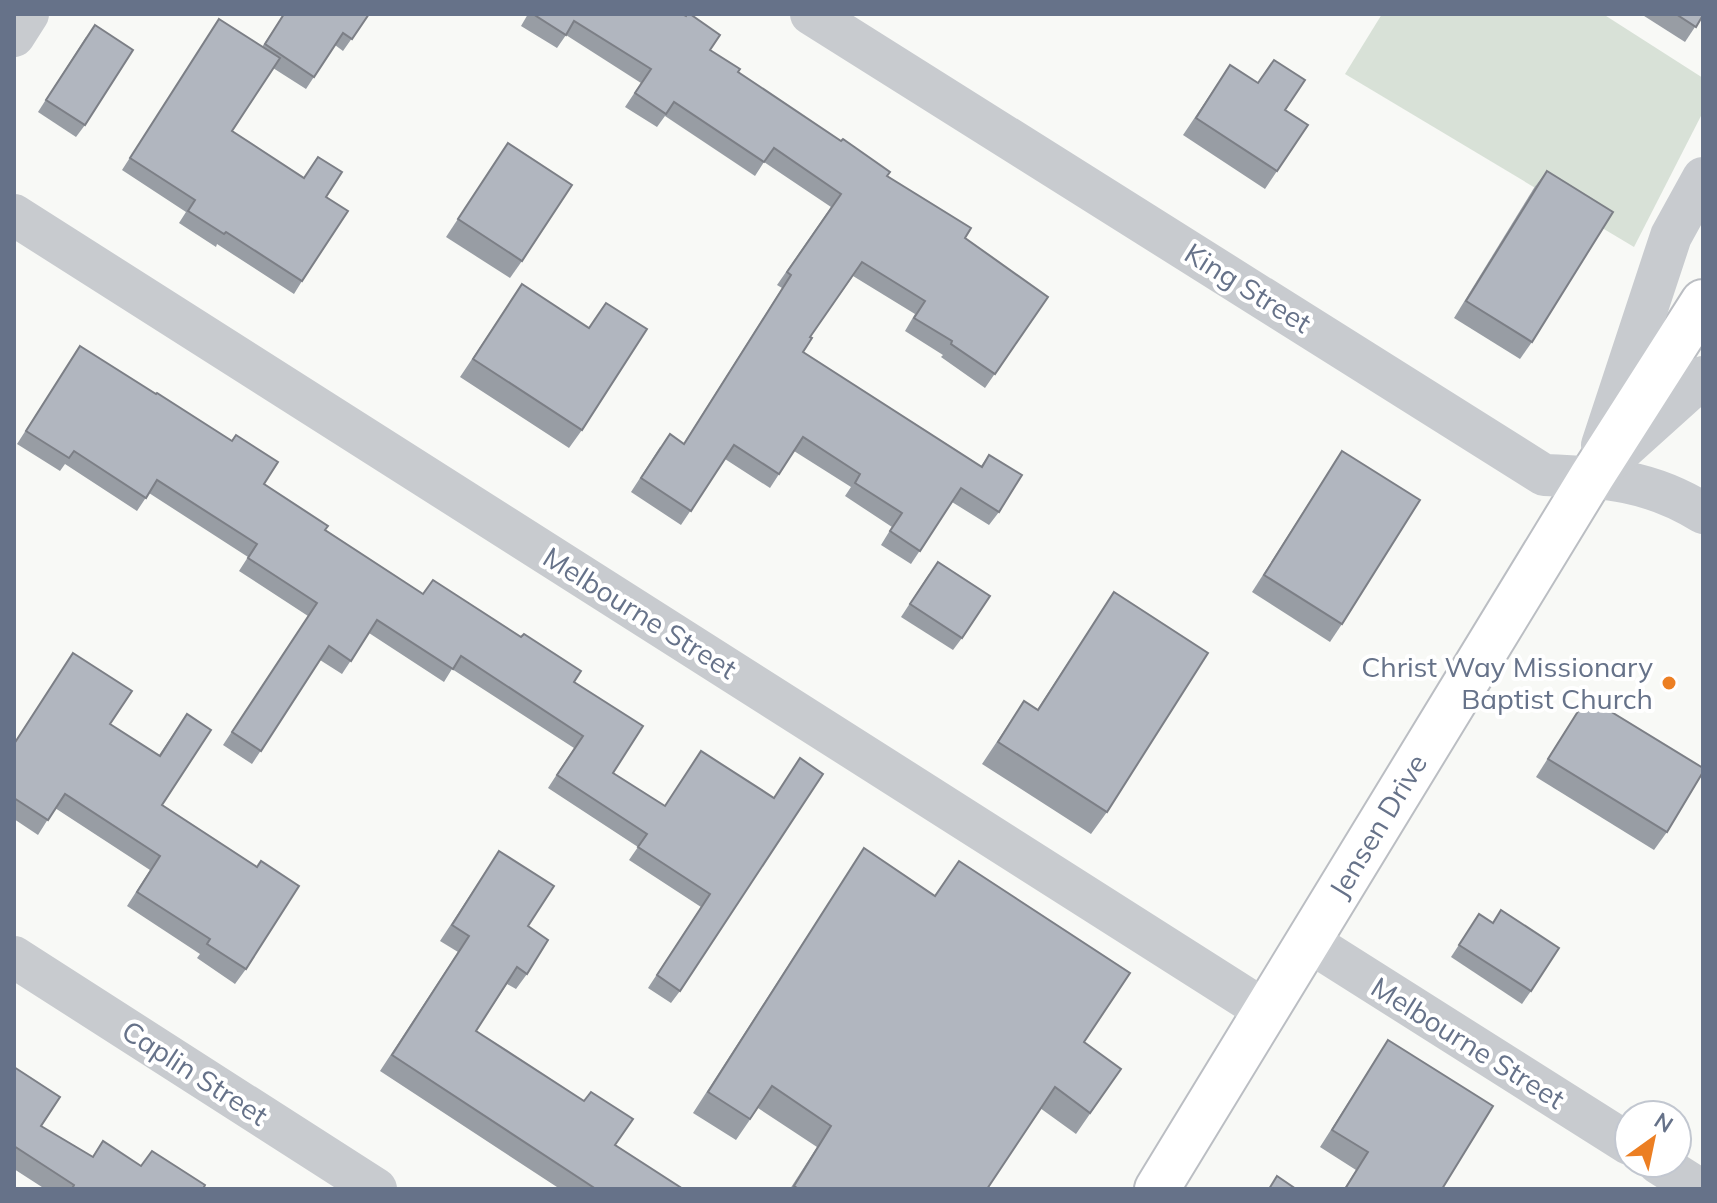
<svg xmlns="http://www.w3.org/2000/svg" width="1717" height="1203" viewBox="0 0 1717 1203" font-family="Mulish,sans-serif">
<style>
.green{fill:#d8e1d7}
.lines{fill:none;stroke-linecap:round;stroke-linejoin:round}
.major-casing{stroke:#bbbec3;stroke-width:48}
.minor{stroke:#c8cbcf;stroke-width:42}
.major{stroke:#fff;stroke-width:44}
.wall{fill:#989da4}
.building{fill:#b1b6bf;stroke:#7c7f86;stroke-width:2}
.poi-dot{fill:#ec7f23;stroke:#fff;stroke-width:3}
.labels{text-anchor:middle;stroke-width:8;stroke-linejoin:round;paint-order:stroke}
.street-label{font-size:28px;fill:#667289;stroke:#fff}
.poi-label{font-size:28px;fill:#667289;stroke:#fff;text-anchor:end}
</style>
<rect width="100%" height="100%" fill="#f8f9f6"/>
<!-- green -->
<polygon class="green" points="1382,14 1603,14 1703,78 1703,112 1634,247 1345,74"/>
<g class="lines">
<defs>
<polyline id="major" points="1157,1189 1592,476 1703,302"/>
</defs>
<!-- major casing -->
<use href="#major" class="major-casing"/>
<!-- minor -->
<g class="minor">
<path d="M811 14 1544 475C1605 477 1650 480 1703 513"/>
<polyline points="14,36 28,14"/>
<polyline points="14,215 1266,1011"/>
<polyline points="1602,445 1671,236 1703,178"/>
<polyline points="1611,460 1703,377"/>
<polyline points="1308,941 1629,1144"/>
<polyline points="14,957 376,1189"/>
<polyline points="1658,1163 1699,1189"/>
</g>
<!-- major -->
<use href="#major" class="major"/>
</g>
<!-- wall -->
<g class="wall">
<polygon points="284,14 369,14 343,51 335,45 306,89 273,68 232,131 326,197 302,281 294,294 217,244 216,247 179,223 186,212 122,170 219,19 262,47"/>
<polygon points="528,14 682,14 710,50 738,72 887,176 965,238 1048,297 985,388 941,357 943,355 905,331 915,314 853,276 810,337 803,352 981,466 989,455 999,512 989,525 952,502 911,564 881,545 892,527 845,496 851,487 794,451 770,488 725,459 681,525 631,492 660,447 684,443 782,288 777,285 831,207 764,162 755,176 665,116 657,127 625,107 641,83 566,35 557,48 521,26"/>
<polygon points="1641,14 1703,14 1703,15 1685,42"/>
<polygon points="86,37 85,125 76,137 38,112"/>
<polygon points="1274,60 1285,110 1308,125 1265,189 1183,135 1218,83 1258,83"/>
<polygon points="508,143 522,261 510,278 446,237"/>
<polygon points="1547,171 1532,342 1520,359 1454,318 1534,188"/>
<polygon points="522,284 589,328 606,303 582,430 569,448 460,377"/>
<polygon points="80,346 325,530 423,594 574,682 613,773 665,806 773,798 680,991 671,1003 648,988 701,907 629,860 638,847 548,788 574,748 452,669 444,682 369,633 342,674 320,660 252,764 223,745 308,616 239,571 248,557 149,493 137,511 65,464 60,471 17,444"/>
<polygon points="1342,451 1342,624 1330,642 1252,592"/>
<polygon points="929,574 962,638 953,650 901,617"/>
<polygon points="1114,592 1107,812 1091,834 982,764 1024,701 1037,710"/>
<polygon points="73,653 110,724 159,755 187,714 162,805 246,969 235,984 197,958 200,954 127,906 150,870 55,808 38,835 14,819 14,743"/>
<polygon points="1587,697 1667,832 1654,850 1536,777"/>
<polygon points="864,848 1084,1042 1121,1069 1076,1134 1040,1108 987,1189 790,1189 817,1147 758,1108 736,1140 693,1113"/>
<polygon points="499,851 528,926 527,974 516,989 507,984 476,1031 615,1145 683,1189 560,1189 380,1071 458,952 440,941"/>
<polygon points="1479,914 1531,991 1522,1004 1451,957"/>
<polygon points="1388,1040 1442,1189 1344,1189 1356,1170 1320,1147"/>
<polygon points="14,1067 41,1126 92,1157 103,1141 141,1166 152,1151 203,1189 45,1189 14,1169"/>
</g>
<!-- building -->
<g class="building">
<polygon points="284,14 369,14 352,39 343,33 314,77 265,44"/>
<polygon points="533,14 682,14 686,16 687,14 690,14 720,35 710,50 740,69 738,72 841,141 843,139 890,172 887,176 971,228 965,238 1048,297 995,374 951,344 952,341 914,318 925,301 862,262 810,337 812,338 803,352 982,467 989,455 1022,475 999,512 961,488 920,551 890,531 902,513 855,483 860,474 803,437 779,474 734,445 691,511 641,478 670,434 684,444 791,275 787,272 841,194 774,148 764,162 674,102 666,114 635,93 651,69 574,21 566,35"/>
<polygon points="1676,14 1703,14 1703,15 1696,27"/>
<polygon points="219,19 280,58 232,131 304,178 318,157 342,172 326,197 348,211 302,281 226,232 224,234 188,211 195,200 130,158"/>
<polygon points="95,25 133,50 85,125 46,100"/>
<polygon points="1274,60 1305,80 1285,110 1308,125 1277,171 1196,118 1230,65 1258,83"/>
<polygon points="508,143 572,185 522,261 458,219"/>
<polygon points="1547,171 1613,212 1532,342 1466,301"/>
<polygon points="522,284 589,328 606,303 647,329 582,430 473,359"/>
<polygon points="80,346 156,394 157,393 232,441 236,435 278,462 264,484 328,526 325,530 423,594 433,580 521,637 524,634 581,671 574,682 643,726 613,773 665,806 701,751 774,798 800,758 823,774 680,991 657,975 710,894 638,847 647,834 557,775 583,736 461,656 453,669 377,620 351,661 329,646 261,751 232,732 317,603 248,558 257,544 157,480 146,498 74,451 69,458 26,431"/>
<polygon points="1342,451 1420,500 1342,624 1264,575"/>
<polygon points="938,562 990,596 962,638 910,604"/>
<polygon points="1114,592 1208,653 1107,812 998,742 1024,701 1038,710"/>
<polygon points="73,653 132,691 110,724 160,756 187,714 211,730 162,805 257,867 261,861 299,886 246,969 207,944 210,939 137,892 160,856 65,794 48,820 14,798 14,744"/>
<polygon points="1587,697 1703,768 1703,772 1667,832 1548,759"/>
<polygon points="864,848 935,896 959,861 1130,973 1084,1042 1121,1069 1090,1113 1055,1087 987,1189 799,1189 794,1186 831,1126 772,1086 750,1119 708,1092"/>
<polygon points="499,851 554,886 528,926 548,940 527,974 517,967 476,1031 584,1101 591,1092 633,1119 615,1145 683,1189 596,1189 392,1055 469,936 452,925"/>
<polygon points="1501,910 1559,948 1531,991 1459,945 1479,914 1493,923"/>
<polygon points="1388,1040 1493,1106 1442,1189 1345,1189 1368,1152 1332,1130"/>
<polygon points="14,1067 60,1097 41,1126 93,1157 103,1141 141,1166 152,1151 205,1185 203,1189 72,1189 74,1185 14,1146"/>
<polygon points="1277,1176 1296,1189 1269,1189"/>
</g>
<!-- markers -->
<circle class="poi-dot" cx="1669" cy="683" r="8"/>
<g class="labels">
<!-- street labels -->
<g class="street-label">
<text transform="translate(1248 288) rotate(32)" y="10">King Street</text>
<text transform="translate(640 613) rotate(32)" y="10">Melbourne Street</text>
<text transform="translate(1378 826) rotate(-59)" y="10">Jensen Drive</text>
<text transform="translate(1468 1043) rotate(32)" y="10">Melbourne Street</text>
<text transform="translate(195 1073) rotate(33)" y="10">Caplin Street</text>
</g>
<!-- poi labels -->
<g class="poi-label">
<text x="1653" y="677">Christ Way Missionary<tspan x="1653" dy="32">Baptist Church</tspan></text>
</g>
</g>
<!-- border -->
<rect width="1717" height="1203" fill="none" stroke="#667289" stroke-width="32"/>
<!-- north arrow -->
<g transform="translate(1653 1139) rotate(33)"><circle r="38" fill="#ffffff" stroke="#c2c7d0" stroke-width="2"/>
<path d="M0-6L14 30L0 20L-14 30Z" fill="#ec7f23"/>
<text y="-12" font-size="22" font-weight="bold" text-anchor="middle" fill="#667289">N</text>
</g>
</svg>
